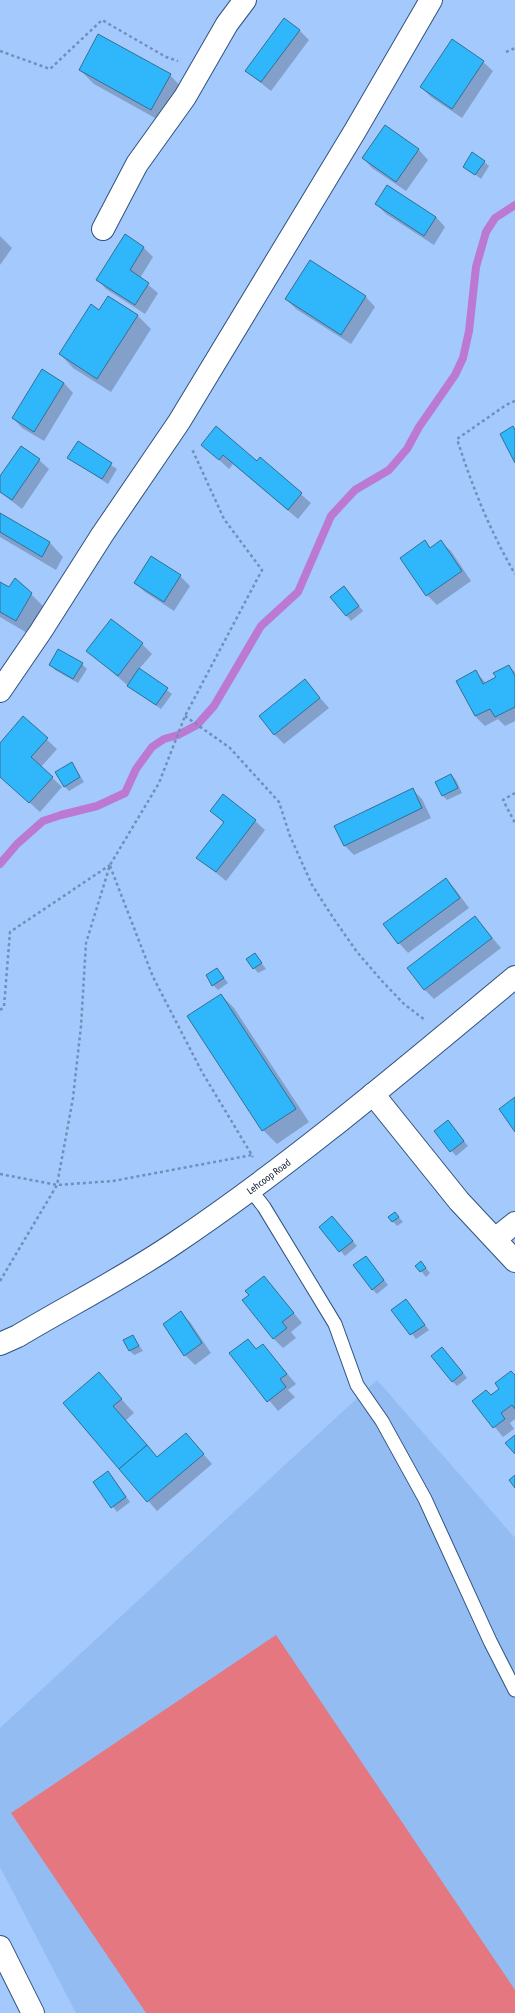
<svg xmlns="http://www.w3.org/2000/svg" width="515" height="2013" viewBox="0 0 515 2013" font-family="'Asap Condensed',sans-serif">
<style>
.built{fill:#93bcf3}
.green{fill:#e4777f}
.shadow{fill:#0003}
.lines{fill:none;stroke-linecap:round;stroke-linejoin:round}
.stream{stroke:#bb79d4;stroke-width:8}
.building{fill:#30b7fb;stroke:#337093}
.service-casing{stroke:#31527e;stroke-width:15}
.minor-casing{stroke:#31527e;stroke-width:24}
.path{stroke:#718fb8;stroke-width:2.5;stroke-dasharray:3 3;stroke-linecap:butt}
.service{stroke:#fff;stroke-width:13}
.minor{stroke:#fff;stroke-width:22}
.labels{text-anchor:middle;stroke-width:3;stroke-linejoin:round;paint-order:stroke}
.street-label{font-size:10px;fill:#162538;stroke:#d9e8fe}
</style>
<rect width="100%" height="100%" fill="#a3c9fd"/>
<!-- built -->
<polygon class="built" points="377,1380 515,1538 515,2013 76,2013 0,1867 0,1728"/>
<!-- green -->
<polygon class="green" points="276,1635 515,1990 515,2013 146,2013 11,1813"/>
<!-- shadow -->
<g class="shadow">
<polygon points="299,30 309,40 271,91 246,71"/>
<polygon points="483,62 493,71 462,118 431,97 421,87"/>
<polygon points="80,70 170,75 183,89 164,123 94,84"/>
<polygon points="385,126 419,150 428,160 406,191 372,168 363,158"/>
<polygon points="484,162 489,166 481,179 464,166"/>
<polygon points="376,204 436,217 445,227 434,245 386,214"/>
<polygon points="0,236 12,248 0,265"/>
<polygon points="125,236 144,248 153,257 140,278 158,293 145,314 106,289 97,279"/>
<polygon points="311,261 366,297 375,307 351,344 296,309 286,299"/>
<polygon points="99,311 138,316 151,329 111,392 73,368 60,354"/>
<polygon points="64,383 73,393 44,441 22,428 13,418"/>
<polygon points="78,443 117,469 108,484 69,458"/>
<polygon points="203,445 257,462 260,459 311,503 298,519 233,464 229,469"/>
<polygon points="39,460 49,469 22,509 0,492 0,478"/>
<polygon points="0,514 50,543 63,557 56,570 0,537"/>
<polygon points="425,542 431,548 441,542 451,551 471,581 437,605 427,595 401,558"/>
<polygon points="151,558 180,576 190,586 174,611 145,592 135,583"/>
<polygon points="0,583 10,589 31,594 45,608 29,634 0,617"/>
<polygon points="348,592 363,611 351,621 332,597"/>
<polygon points="142,644 152,654 139,669 172,694 161,709 133,690 88,651"/>
<polygon points="82,664 87,669 78,683 55,670 50,665"/>
<polygon points="509,666 515,672 515,721 505,726 498,719 485,726 475,716 457,681 475,671 486,683 497,677"/>
<polygon points="305,681 329,708 284,744 274,734"/>
<polygon points="23,718 57,749 41,767 62,787 40,812 0,776 0,744"/>
<polygon points="72,763 84,782 69,791 64,786"/>
<polygon points="451,775 456,780 462,793 447,800 443,796"/>
<polygon points="413,790 422,799 431,818 354,855 344,845"/>
<polygon points="211,811 255,821 265,830 226,881 198,858 224,823"/>
<polygon points="446,879 455,889 469,908 408,953 399,943"/>
<polygon points="475,917 501,948 434,999 424,989"/>
<polygon points="255,954 266,969 258,973 254,968"/>
<polygon points="217,969 228,983 218,990 213,985"/>
<polygon points="221,995 234,1008 309,1122 277,1144 263,1130"/>
<polygon points="452,1126 468,1146 456,1156 435,1131"/>
<polygon points="395,1213 403,1222 397,1226 389,1217"/>
<polygon points="332,1217 357,1246 345,1256 320,1227"/>
<polygon points="366,1257 388,1285 377,1294 372,1289"/>
<polygon points="421,1262 430,1273 426,1277 417,1266"/>
<polygon points="264,1277 302,1323 291,1332 296,1338 283,1348 273,1338 250,1295"/>
<polygon points="410,1305 429,1330 416,1339 393,1310"/>
<polygon points="181,1313 190,1322 211,1353 195,1365 185,1355"/>
<polygon points="132,1336 143,1351 134,1355 130,1351"/>
<polygon points="248,1340 257,1350 263,1345 296,1384 288,1390 295,1397 278,1411 231,1354"/>
<polygon points="447,1353 467,1378 457,1386 452,1381"/>
<polygon points="99,1374 134,1413 126,1420 158,1458 186,1434 212,1464 157,1511 64,1403"/>
<polygon points="515,1376 515,1419 510,1423 514,1429 503,1437 473,1401 491,1396"/>
<polygon points="112,1477 130,1502 117,1512 94,1482"/>
</g>
<g class="lines">
<!-- stream -->
<polyline class="stream" points="0,864 17,844 43,821 61,815 97,806 125,793 136,769 152,747 164,739 178,735 197,725 214,706 261,626 298,592 331,516 355,490 389,470 407,449 419,427 455,375 463,358 469,331 476,267 486,232 495,218 515,205"/>
</g>
<!-- building -->
<g class="building">
<polygon points="284,18 300,30 261,82 245,71"/>
<polygon points="98,34 171,74 151,110 79,70"/>
<polygon points="452,39 484,61 452,109 420,87"/>
<polygon points="385,125 419,149 396,182 362,158"/>
<polygon points="472,152 485,161 475,175 463,167"/>
<polygon points="387,185 436,217 424,236 375,204"/>
<polygon points="125,234 144,247 130,270 149,283 135,305 96,280"/>
<polygon points="310,260 366,296 341,335 285,299"/>
<polygon points="108,296 138,315 97,379 59,354 91,304 99,310"/>
<polygon points="42,369 64,383 34,432 12,418"/>
<polygon points="216,426 257,461 260,457 302,493 288,510 223,455 219,460 201,445"/>
<polygon points="513,426 515,430 515,463 500,434"/>
<polygon points="78,441 112,463 102,479 67,458"/>
<polygon points="21,446 40,459 12,500 0,492 0,476"/>
<polygon points="0,513 50,542 42,557 0,532"/>
<polygon points="425,540 430,548 441,540 462,571 426,596 400,558"/>
<polygon points="151,556 181,575 164,602 134,583"/>
<polygon points="15,578 32,593 16,621 0,612 0,582 9,587"/>
<polygon points="344,586 359,606 346,616 330,597"/>
<polygon points="111,619 143,643 118,676 86,651"/>
<polygon points="58,649 83,663 73,679 49,665"/>
<polygon points="509,665 515,676 515,707 495,717 490,709 475,716 456,681 476,670 483,684 496,677 493,673"/>
<polygon points="139,668 168,688 156,705 127,686"/>
<polygon points="305,679 320,698 274,735 259,716"/>
<polygon points="23,716 48,738 31,757 53,777 29,803 0,777 0,743"/>
<polygon points="72,762 80,777 64,787 55,772"/>
<polygon points="451,774 458,788 442,796 435,782"/>
<polygon points="413,788 422,808 344,846 334,826"/>
<polygon points="223,794 256,820 216,872 196,858 224,822 210,811"/>
<polygon points="446,878 460,898 398,944 383,924"/>
<polygon points="475,916 492,938 424,990 407,968"/>
<polygon points="255,953 262,963 253,969 246,959"/>
<polygon points="217,968 224,978 212,986 206,975"/>
<polygon points="221,994 296,1109 262,1131 187,1016"/>
<polygon points="515,1097 515,1132 499,1109"/>
<polygon points="448,1120 464,1141 450,1152 434,1131"/>
<polygon points="395,1212 399,1217 392,1222 388,1217"/>
<polygon points="332,1216 353,1241 339,1252 319,1227"/>
<polygon points="366,1256 384,1280 372,1290 353,1265"/>
<polygon points="421,1261 426,1268 420,1272 415,1266"/>
<polygon points="264,1276 294,1313 282,1322 287,1328 273,1339 242,1300 249,1295 245,1291"/>
<polygon points="406,1299 425,1325 410,1335 391,1310"/>
<polygon points="181,1311 202,1343 184,1356 163,1324"/>
<polygon points="133,1335 139,1346 129,1351 123,1340"/>
<polygon points="248,1339 256,1349 263,1344 287,1374 280,1379 286,1387 267,1402 229,1353"/>
<polygon points="442,1347 463,1373 452,1382 431,1356"/>
<polygon points="511,1371 515,1375 515,1409 512,1405 501,1413 505,1419 493,1428 472,1401 486,1390 491,1395 499,1389 495,1383"/>
<polygon points="99,1372 122,1399 113,1406 147,1445 119,1469 63,1403"/>
<polygon points="186,1433 204,1454 147,1502 119,1469 147,1445 157,1457"/>
<polygon points="515,1435 515,1454 505,1443"/>
<polygon points="108,1471 126,1497 111,1508 93,1482"/>
<polygon points="515,1475 515,1488 509,1480"/>
</g>
<g class="lines">
<defs>
<polyline id="service" points="250,1189 264,1207 335,1324 357,1385 382,1421 425,1499 490,1641 515,1690"/>
<g id="minor">
<polyline points="103,229 137,164 185,97 227,24 245,0"/>
<polyline points="0,691 41,631 102,535 179,422 355,131 431,0"/>
<polyline points="373,1094 459,1201 515,1261"/>
<polyline points="495,1239 515,1223"/>
<path id="s1" d="M0 1344 18 1336C70 1305 125 1277 175 1243 294 1163 404 1069 515 977"/>
<polyline points="0,1947 33,2013"/>
</g>
</defs>
<!-- service casing -->
<use href="#service" class="service-casing"/>
<!-- minor casing -->
<use href="#minor" class="minor-casing"/>
<!-- path -->
<g class="path">
<polyline points="0,51 50,69 102,20 166,57 178,61"/>
<polyline points="506,52 515,48"/>
<path d="M515 401 506 405 457 439C472 486 490 531 515 574"/>
<polyline points="185,716 230,748 279,802 290,836 312,885 334,919 357,952 382,981 404,1004 425,1020"/>
<polyline points="515,793 503,800 515,823"/>
<polyline points="110,866 153,977 202,1072 253,1157"/>
<polyline points="0,1010 4,1007 10,932 110,865"/>
<polyline points="0,1174 57,1185 113,1181 252,1155"/>
<polyline points="0,1281 57,1185 73,1098 81,1026 86,943 110,865 159,783 185,716 262,570 224,519 192,449"/>
</g>
<!-- service -->
<use href="#service" class="service"/>
<!-- minor -->
<use href="#minor" class="minor"/>
</g>
<g class="labels">
<!-- street labels -->
<g class="street-label">
<text dy="4" stroke="none"><textPath href="#s1" startOffset="317">Lehcoop Road</textPath></text>
</g>
</g>
</svg>
